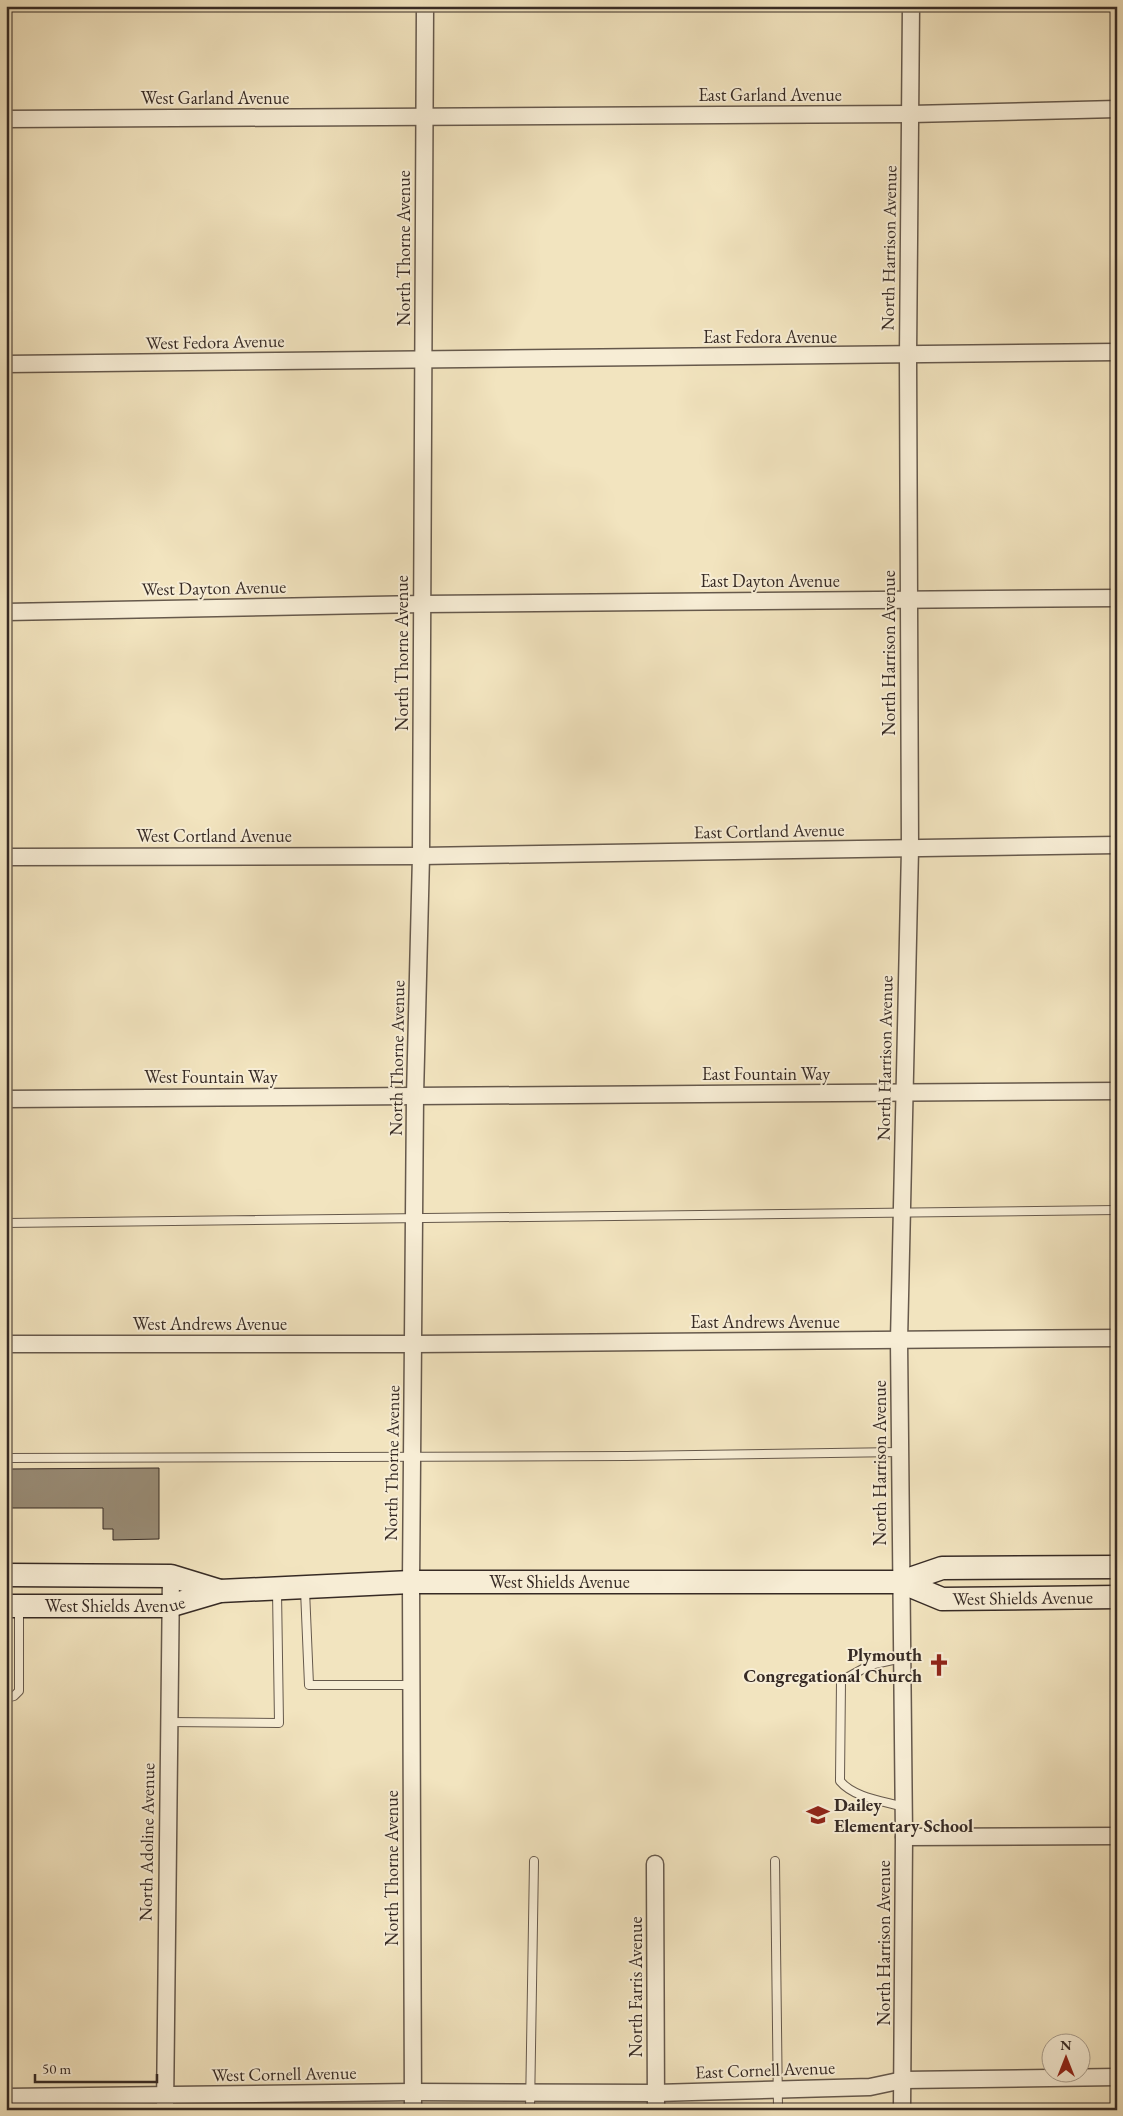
<svg xmlns="http://www.w3.org/2000/svg" width="1123" height="2116" viewBox="0 0 1123 2116" font-family="'EB Garamond',serif">
<style>
.building{fill:#988b75;stroke:#372b25}
.lines{fill:none;stroke-linecap:round;stroke-linejoin:round}
.service-casing{stroke:#66594c;stroke-width:10}
.minor-casing{stroke:#66594c;stroke-width:19}
.secondary-casing{stroke:#372b25;stroke-width:25}
.service{stroke:#f7edd5;stroke-width:8}
.minor{stroke:#f7edd5;stroke-width:16}
.secondary{stroke:#f7edd5;stroke-width:22}
.labels{text-anchor:middle;stroke-width:4;stroke-linejoin:round;paint-order:stroke}
.street-label{font-size:18px;fill:#372b25;stroke:#f7edd5}
.poi-label{font-size:18px;font-weight:bold;fill:#372b25;stroke:#f7edd5;text-anchor:end}
</style>
<rect width="100%" height="100%" fill="#f2e4bf"/>
<filter id="stains"><feTurbulence type="fractalNoise" baseFrequency=".004" numOctaves="4"/><feColorMatrix values="0 0 0 0 .2 0 0 0 0 .09 0 0 0 0 .02 0 0 0 .5 -.17"/></filter>
<radialGradient id="worn" r=".72"><stop offset=".6" stop-color="#630" stop-opacity="0"/><stop offset="1" stop-color="#630" stop-opacity=".3"/></radialGradient>
<!-- building -->
<polygon class="building" points="159,1468 159,1539 113,1540 113,1529 103,1529 103,1508 11,1508 11,1493 6,1493 6,1469"/>
<g class="lines">
<defs>
<g id="service">
<polyline points="6,1223 1117,1210"/>
<polyline points="6,1458 627,1456 900,1452"/>
<polyline points="305,1590 309,1685 411,1685"/>
<path d="M902 1658 870 1665 841 1681 840 1781C854 1798 884 1801 904 1807"/>
<polyline points="6,1698 14,1696 19,1691 19,1608"/>
<polyline points="168,1722 279,1723 277,1591"/>
<polyline points="775,1861 778,2110"/>
<polyline points="40,2097 40,2110"/>
<polyline points="530,2110 534,1861"/>
</g>
<g id="minor">
<polyline points="6,119 911,114 1117,109"/>
<polyline points="6,364 1117,352"/>
<polyline points="6,612 423,604 1117,598"/>
<polyline points="6,857 421,856 1117,845"/>
<polyline points="6,1099 1117,1091"/>
<polyline points="6,1344 414,1344 1117,1338"/>
<polyline points="904,1837 1117,1836"/>
<polyline points="655,1864 656,2110"/>
<polyline points="6,2097 413,2092 656,2093 870,2087 903,2080 1117,2077"/>
<polyline points="165,2110 171,1576"/>
<polyline points="413,2110 411,1582 415,1096 421,856 425,6"/>
<polyline points="902,2110 904,1837 899,1341 910,849 908,356 911,6"/>
</g>
<g id="secondary">
<polyline points="6,1575 171,1576 220,1591"/>
<path id="s1" d="M901 1582 942 1599 1117 1597"/>
<path id="s2" d="M6 1606H169L220 1591 411 1582H901L942 1568 1117 1567"/>
</g>
</defs>
<!-- service casing -->
<use href="#service" class="service-casing"/>
<!-- minor casing -->
<use href="#minor" class="minor-casing"/>
<!-- secondary casing -->
<use href="#secondary" class="secondary-casing"/>
<!-- service -->
<use href="#service" class="service"/>
<!-- minor -->
<use href="#minor" class="minor"/>
<!-- secondary -->
<use href="#secondary" class="secondary"/>
</g>
<!-- icons -->
<defs>
<symbol id="church-bare" viewBox="-9 -9 18 18"><path d="M-1.2-6h2.4v3.5h3.3v2.4h-3.3V6h-2.4V-.1h-3.3v-2.4h3.3Z" fill="#8f2418" stroke="#f7edd5" stroke-width="2.5" paint-order="stroke"/></symbol>
<symbol id="school-bare" viewBox="-9 -9 18 18"><path d="M0-5L7-2L0 1L-7-2ZM-4 1L0 2.5L4 1V4Q0 6-4 4Z" fill="#8f2418" stroke="#f7edd5" stroke-width="2.5" paint-order="stroke"/></symbol>
</defs>
<g fill-rule="evenodd">
<use href="#church-bare" x="923" y="1649" width="32" height="32"/>
<use href="#school-bare" x="802" y="1799" width="32" height="32"/>
</g>
<g class="labels">
<!-- street labels -->
<g class="street-label">
<text x="770" y="101">East Garland Avenue</text>
<text x="215" y="104">West Garland Avenue</text>
<text transform="translate(404 248) rotate(-90)" y="6">North Thorne Avenue</text>
<text transform="translate(889 248) rotate(-89)" y="6">North Harrison Avenue</text>
<text x="770" y="343">East Fedora Avenue</text>
<text transform="translate(215 342) rotate(-1)" y="6">West Fedora Avenue</text>
<text x="770" y="587">East Dayton Avenue</text>
<text transform="translate(214 588) rotate(-1)" y="6">West Dayton Avenue</text>
<text transform="translate(402 653) rotate(-90)" y="6">North Thorne Avenue</text>
<text transform="translate(889 653) rotate(-90)" y="6">North Harrison Avenue</text>
<text transform="translate(769 831) rotate(-1)" y="6">East Cortland Avenue</text>
<text x="214" y="842">West Cortland Avenue</text>
<text transform="translate(397 1058) rotate(-89)" y="6">North Thorne Avenue</text>
<text transform="translate(885 1058) rotate(-89)" y="6">North Harrison Avenue</text>
<text x="766" y="1080">East Fountain Way</text>
<text x="211" y="1083">West Fountain Way</text>
<text x="765" y="1328">East Andrews Avenue</text>
<text x="210" y="1330">West Andrews Avenue</text>
<text transform="translate(392 1463) rotate(-89)" y="6">North Thorne Avenue</text>
<text transform="translate(880 1463) rotate(-90)" y="6">North Harrison Avenue</text>
<text dy="6" stroke="none"><textPath href="#s2" startOffset="556">West Shields Avenue</textPath></text>
<text dy="6" stroke="none"><textPath href="#s1" startOffset="125">West Shields Avenue</textPath></text>
<text dy="6" stroke="none"><textPath href="#s2" startOffset="109">West Shields Avenue</textPath></text>
<text transform="translate(147 1842) rotate(-89)" y="6">North Adoline Avenue</text>
<text transform="translate(392 1868) rotate(-90)" y="6">North Thorne Avenue</text>
<text transform="translate(884 1943) rotate(-90)" y="6">North Harrison Avenue</text>
<text transform="translate(636 1987) rotate(-90)" y="6">North Farris Avenue</text>
<text transform="translate(765 2070) rotate(-2)" y="6">East Cornell Avenue</text>
<text transform="translate(284 2074) rotate(-1)" y="6">West Cornell Avenue</text>
</g>
<!-- poi labels -->
<g class="poi-label">
<text x="922" y="1661">Plymouth<tspan x="922" dy="21">Congregational Church</tspan></text>
<text x="834" y="1811" text-anchor="start">Dailey<tspan x="834" dy="21">Elementary School</tspan></text>
</g>
</g>
<!-- margin -->
<rect width="1123" height="2116" fill="none" stroke="#f2e4bf" stroke-width="25"/>
<rect x="8" y="8" width="1108" height="2101" fill="none" stroke="#372b25" stroke-width="2.5"/>
<rect x="12" y="12" width="1098" height="2091" fill="none" stroke="#372b25"/>
<!-- north arrow -->
<g transform="translate(1066 2058)"><circle r="24" fill="#f7edd5" stroke="#aa9f8f"/>
<path d="M0-4L9 19L0 12L-9 19Z" fill="#8f2418"/>
<text y="-8" font-size="14" font-weight="bold" text-anchor="middle" fill="#372b25">N</text>
</g>
<!-- scale -->
<path d="M35 2074v8h122v-8" fill="none" stroke="#372b25" stroke-width="2.5"/>
<text x="42" y="2074" font-size="15" fill="#372b25" stroke="#f7edd5" stroke-width="4" paint-order="stroke">50 m</text>
<rect width="100%" height="100%" filter="url(#stains)"/>
<rect width="100%" height="100%" fill="url(#worn)"/>
</svg>
